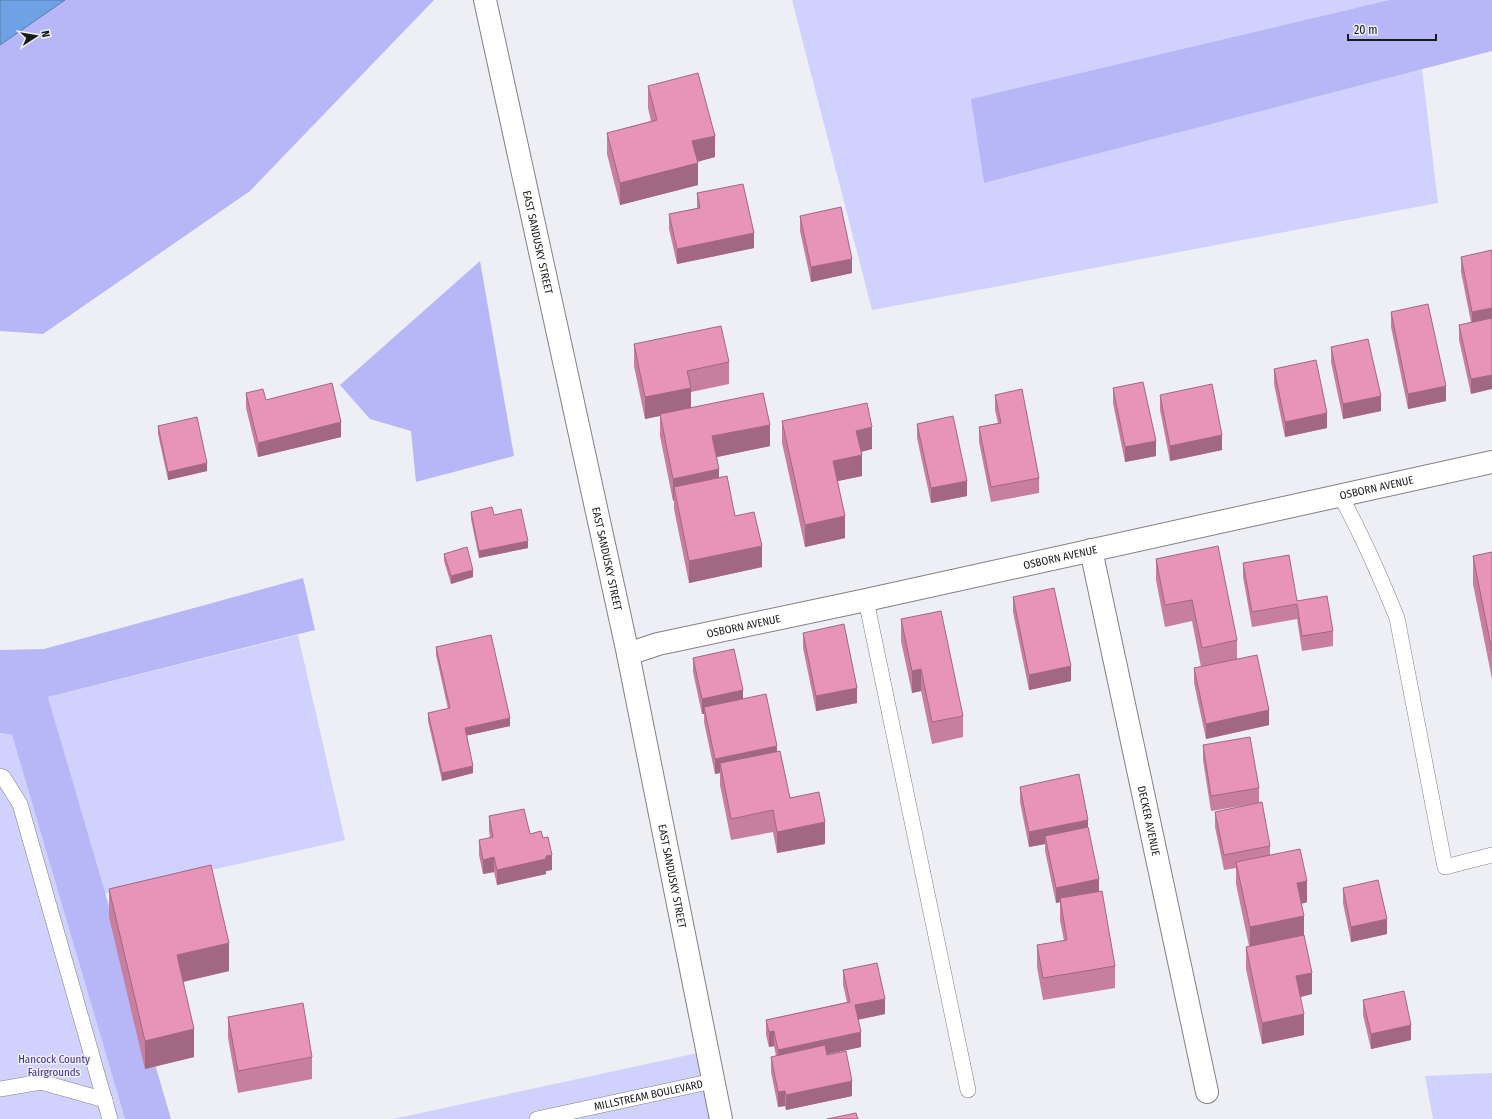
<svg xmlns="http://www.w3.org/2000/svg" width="1492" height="1119" viewBox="0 0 1492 1119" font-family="'Fira Sans Condensed',sans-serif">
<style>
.green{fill:#d1d1fd}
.forest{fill:#b7b6f6}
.water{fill:#6fa2e4;stroke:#5679a8}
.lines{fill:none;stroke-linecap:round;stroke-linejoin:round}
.service-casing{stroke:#808086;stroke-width:16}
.minor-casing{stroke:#808086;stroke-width:24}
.secondary-casing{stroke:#808086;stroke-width:24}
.service{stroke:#fff;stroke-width:15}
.minor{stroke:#fff;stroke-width:22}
.secondary{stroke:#fff;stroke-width:22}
.wall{fill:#c87e9e}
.shaded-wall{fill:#a26781}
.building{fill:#e893b8;stroke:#a26781}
.labels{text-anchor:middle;stroke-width:3;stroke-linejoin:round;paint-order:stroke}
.street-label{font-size:11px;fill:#1a1a1c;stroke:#eeeef5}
.park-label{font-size:11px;fill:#40328b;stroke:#eeeef5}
</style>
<rect width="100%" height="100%" fill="#eeeef5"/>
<!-- green -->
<g class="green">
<polygon points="792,0 1389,0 972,99 984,183 1422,69 1438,203 872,310"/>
<polygon points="298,635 345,840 104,894 48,697"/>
<polygon points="0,733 12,735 125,1119 0,1119"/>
<polygon points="707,1051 721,1119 393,1119"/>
<polygon points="1492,1073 1492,1119 1433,1119 1425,1076"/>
</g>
<!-- forest -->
<g class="forest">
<polygon points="65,0 434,0 250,191 43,334 0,331 0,45"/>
<polygon points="1389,0 1492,0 1492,51 984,183 971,99"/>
<polygon points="480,261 514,456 416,482 411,431 370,419 340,385"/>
<polygon points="303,578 315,630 48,697 171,1119 125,1119 12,735 0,733 0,650 44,649"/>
</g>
<!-- water -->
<polygon class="water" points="0,0 65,0 0,45"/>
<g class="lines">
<defs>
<g id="service">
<path d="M1340 495C1362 535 1380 576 1397 618L1445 867 1492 855"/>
<polyline points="866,600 968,1090"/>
<polyline points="0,776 3,777 20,804 110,1119"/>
<polyline points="0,1089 41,1082 105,1100"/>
<path id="s1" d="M537 1119 713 1081"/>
</g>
<g id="minor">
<path id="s2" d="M1091 550 1207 1092"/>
</g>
<g id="secondary">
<path id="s3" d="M485 0 628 654 721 1119"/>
<path id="s4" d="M628 654 658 644 866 600 1492 462"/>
</g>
</defs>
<!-- service casing -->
<use href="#service" class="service-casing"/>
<!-- minor casing -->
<use href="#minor" class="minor-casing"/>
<!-- secondary casing -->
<use href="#secondary" class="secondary-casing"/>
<!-- service -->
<use href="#service" class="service"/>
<!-- minor -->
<use href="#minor" class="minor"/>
<!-- secondary -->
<use href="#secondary" class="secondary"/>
</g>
<!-- wall -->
<g class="wall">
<polygon points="648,86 715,157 697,162 698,185 620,205 607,154 607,133 651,121 648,108"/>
<polygon points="697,193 754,248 677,264 669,229 669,214 697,208"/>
<polygon points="800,216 852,273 811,282 800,231"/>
<polygon points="1492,250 1471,394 1459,340 1459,325 1471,322 1461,272 1461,257"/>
<polygon points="1391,312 1446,401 1408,409 1391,327"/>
<polygon points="634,344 729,362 729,384 691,392 691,408 770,446 717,457 719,478 735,516 762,567 689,583 674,509 674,500 673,501 660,436 660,416 645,419 634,366"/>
<polygon points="1331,347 1381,411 1343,419 1331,362"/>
<polygon points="1274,369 1327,428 1285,437 1274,384"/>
<polygon points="1113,388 1156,456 1125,462 1113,403"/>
<polygon points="246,393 266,400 341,437 258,457 246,408"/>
<polygon points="995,395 1039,478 1039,493 991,502 979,442 979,427 998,423 995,410"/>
<polygon points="1160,395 1222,450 1170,461 1160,410"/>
<polygon points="782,421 872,449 861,452 862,476 838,481 845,538 805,547 782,443"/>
<polygon points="917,424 967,496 931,503 917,438"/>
<polygon points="158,426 207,471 168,480 158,434"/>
<polygon points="471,512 494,515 528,548 479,558 471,519"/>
<polygon points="1492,552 1492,679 1473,584 1473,556"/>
<polygon points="444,554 473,577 451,584 444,561"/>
<polygon points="1156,559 1237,640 1237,659 1269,725 1206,739 1194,683 1194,668 1201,667 1192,621 1165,627 1156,580"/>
<polygon points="1243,563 1297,601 1333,631 1333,646 1302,651 1297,619 1252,627 1243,577"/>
<polygon points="1013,597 1071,681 1029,690 1013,612"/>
<polygon points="901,619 963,716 963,737 932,744 921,691 912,693 901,641"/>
<polygon points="803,633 857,703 816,711 803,648"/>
<polygon points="436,647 510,726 467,735 473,773 442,781 428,721 428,713 448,709 436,655"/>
<polygon points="693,658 743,699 777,752 790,798 825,844 777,853 773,832 731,840 720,785 720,773 715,774 704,722 704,714 702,714 693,672"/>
<polygon points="1203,745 1259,788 1259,803 1211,811 1203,760"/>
<polygon points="1020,787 1088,829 1099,891 1115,966 1115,988 1043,1000 1037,967 1037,945 1064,941 1060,920 1060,902 1056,903 1045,851 1045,844 1029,847 1020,802"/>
<polygon points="1215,812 1270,846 1270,855 1307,902 1301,904 1304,935 1312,994 1300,997 1304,1035 1262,1044 1246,969 1246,947 1249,946 1236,884 1236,868 1224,870 1215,827"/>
<polygon points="489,816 530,834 543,838 552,870 546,871 546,874 497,885 494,872 483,874 479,855 479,840 490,838 489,831"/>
<polygon points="1343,888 1387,934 1351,942 1343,903"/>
<polygon points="109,889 229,971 183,982 194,1057 145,1069 109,917"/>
<polygon points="843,970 885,1014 858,1020 861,1047 827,1054 852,1096 786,1110 785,1106 778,1107 771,1072 771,1057 776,1056 774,1046 769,1047 766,1035 766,1020 847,1002 843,985"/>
<polygon points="1363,1000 1411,1040 1371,1049 1363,1015"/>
<polygon points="228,1017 312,1057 312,1079 238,1093 228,1038"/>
</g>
<!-- shaded-wall -->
<g class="shaded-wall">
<polygon points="715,136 715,157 692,163 692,141"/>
<polygon points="698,163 698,185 620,205 620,183"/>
<polygon points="754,233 754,248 677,264 677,249"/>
<polygon points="852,259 852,273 811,282 811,267"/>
<polygon points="1492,308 1492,323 1472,327 1472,312"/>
<polygon points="1492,375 1492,389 1471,394 1471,379"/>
<polygon points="1446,386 1446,401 1408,409 1408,394"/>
<polygon points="691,388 691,409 645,419 645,397"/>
<polygon points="1381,396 1381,411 1343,419 1343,404"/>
<polygon points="1327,413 1327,428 1285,437 1285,422"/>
<polygon points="341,422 341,437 258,457 258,443"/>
<polygon points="770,425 770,446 712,458 712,436"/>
<polygon points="872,427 872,449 856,453 856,431"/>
<polygon points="1222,435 1222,450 1170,461 1170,446"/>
<polygon points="1156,441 1156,456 1125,462 1125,447"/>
<polygon points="862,455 862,476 833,482 833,461"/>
<polygon points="207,463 207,471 168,480 168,472"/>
<polygon points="719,469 719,491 674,487 674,500 673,501 673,479"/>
<polygon points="967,481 967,496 931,503 931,488"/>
<polygon points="845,516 845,538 805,547 805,525"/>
<polygon points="528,541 528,548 479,558 479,551"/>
<polygon points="762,546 762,567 689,583 689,561"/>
<polygon points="473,570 473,577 451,584 451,576"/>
<polygon points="1071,666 1071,681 1029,690 1029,675"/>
<polygon points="921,669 921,691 912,693 912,671"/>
<polygon points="857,688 857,703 816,711 816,696"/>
<polygon points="743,690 743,705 704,707 704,714 702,714 702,699"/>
<polygon points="1269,710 1269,725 1206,739 1206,724"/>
<polygon points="510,718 510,726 465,736 465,728"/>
<polygon points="777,746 777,761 720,763 720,773 715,774 715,759"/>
<polygon points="473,766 473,773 442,781 442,773"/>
<polygon points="1088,820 1088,834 1045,836 1045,844 1029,847 1029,832"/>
<polygon points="825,822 825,844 777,853 777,832"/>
<polygon points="552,855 552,870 546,871 546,874 497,885 497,870"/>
<polygon points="494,857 494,872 483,874 483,860"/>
<polygon points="1099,879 1099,894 1060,898 1060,902 1056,903 1056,888"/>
<polygon points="1307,881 1307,902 1297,905 1297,883"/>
<polygon points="1304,916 1304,937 1250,949 1250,927"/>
<polygon points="1387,919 1387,934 1351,942 1351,927"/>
<polygon points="229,943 229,971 177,983 177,955"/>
<polygon points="1312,973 1312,994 1296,998 1296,976"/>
<polygon points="885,999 885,1014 855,1020 855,1005"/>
<polygon points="1304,1014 1304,1035 1262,1044 1262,1023"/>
<polygon points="1411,1025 1411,1040 1371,1049 1371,1034"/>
<polygon points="194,1029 194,1057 145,1069 145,1041"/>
<polygon points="774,1031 774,1046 769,1047 769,1032"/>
<polygon points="861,1032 861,1047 778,1065 778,1050"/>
<polygon points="852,1081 852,1096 786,1110 786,1095"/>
<polygon points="785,1091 785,1106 778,1107 778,1092"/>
</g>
<!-- building -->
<g class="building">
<polygon points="698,73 715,136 692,141 698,163 620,183 607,133 657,120 648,86"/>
<polygon points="743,184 754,233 677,249 669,214 700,208 697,193"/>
<polygon points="841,207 852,259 811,267 800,216"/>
<polygon points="1492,250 1492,308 1472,312 1461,257"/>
<polygon points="1428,304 1446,386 1408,394 1391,312"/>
<polygon points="1492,318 1492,375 1471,379 1459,325"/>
<polygon points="721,326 729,362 687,371 691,388 645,397 634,344"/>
<polygon points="1368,339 1381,396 1343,404 1331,347"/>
<polygon points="1316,360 1327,413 1285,422 1274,369"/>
<polygon points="1143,382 1156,441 1125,447 1113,388"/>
<polygon points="332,383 341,422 258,443 246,393 263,389 266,400"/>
<polygon points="1212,384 1222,435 1170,446 1160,395"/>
<polygon points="1022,389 1039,478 991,487 979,427 1001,423 995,395"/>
<polygon points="763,393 770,425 712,436 719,469 673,479 660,414"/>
<polygon points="867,403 872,427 856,431 862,455 833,461 845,516 805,525 782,421"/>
<polygon points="953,416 967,481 931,488 917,424"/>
<polygon points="197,417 207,463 168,472 158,426"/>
<polygon points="727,476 735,516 754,512 762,546 689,561 674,487"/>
<polygon points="492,507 494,515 521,509 528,541 479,551 471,512"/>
<polygon points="1218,546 1237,640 1202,648 1192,600 1165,605 1156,559"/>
<polygon points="467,547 473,570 451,576 444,554"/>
<polygon points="1492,552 1492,651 1473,556"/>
<polygon points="1289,555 1297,601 1327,596 1333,631 1302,636 1297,604 1252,612 1243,563"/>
<polygon points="1054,588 1071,666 1029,675 1013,597"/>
<polygon points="941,611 963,716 932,722 921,669 912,671 901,619"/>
<polygon points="844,624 857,688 816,696 803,633"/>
<polygon points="491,635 510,718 465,728 473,766 442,773 428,713 450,708 436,647"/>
<polygon points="734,649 743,690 702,699 693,658"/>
<polygon points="1257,655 1269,710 1206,724 1194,668"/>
<polygon points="766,694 777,746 715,759 704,707"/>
<polygon points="1250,737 1259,788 1211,796 1203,745"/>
<polygon points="780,751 790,798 819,792 825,822 777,832 773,810 731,819 720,763"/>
<polygon points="1079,774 1088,820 1029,832 1020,787"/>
<polygon points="1262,802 1270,846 1224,855 1215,812"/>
<polygon points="524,809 530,834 541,831 543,838 548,837 552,855 546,856 546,859 497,870 494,857 483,860 479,840 493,837 489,816"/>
<polygon points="1088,827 1099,879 1056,888 1045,836"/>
<polygon points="1300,849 1307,881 1297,883 1304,916 1250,927 1236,862"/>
<polygon points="211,865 229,943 177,955 194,1029 145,1041 109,889"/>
<polygon points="1378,880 1387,919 1351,927 1343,888"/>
<polygon points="1102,891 1115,966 1043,978 1037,945 1067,940 1060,898"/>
<polygon points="1304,935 1312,973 1296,976 1304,1014 1262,1023 1246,947"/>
<polygon points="877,963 885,999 855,1005 861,1032 778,1050 774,1031 769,1032 766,1020 850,1002 843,970"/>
<polygon points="1404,991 1411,1025 1371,1034 1363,1000"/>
<polygon points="303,1003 312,1057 238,1071 228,1017"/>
<polygon points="825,1045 827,1055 846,1051 852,1081 786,1095 785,1091 778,1092 771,1057"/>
<polygon points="856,1113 858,1119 827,1119"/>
</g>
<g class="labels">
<!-- street labels -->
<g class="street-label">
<text dy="4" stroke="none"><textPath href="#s3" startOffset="248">EAST SANDUSKY STREET</textPath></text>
<text dy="4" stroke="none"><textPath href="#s4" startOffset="767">OSBORN AVENUE</textPath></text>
<text dy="4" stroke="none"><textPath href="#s4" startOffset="443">OSBORN AVENUE</textPath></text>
<text dy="4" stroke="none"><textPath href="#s3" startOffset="572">EAST SANDUSKY STREET</textPath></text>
<text dy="4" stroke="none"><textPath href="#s4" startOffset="119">OSBORN AVENUE</textPath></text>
<text dy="4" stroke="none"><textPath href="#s2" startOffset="277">DECKER AVENUE</textPath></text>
<text dy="4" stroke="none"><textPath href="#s3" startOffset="896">EAST SANDUSKY STREET</textPath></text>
<text dy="4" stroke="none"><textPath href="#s1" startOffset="114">MILLSTREAM BOULEVARD</textPath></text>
</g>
<!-- park labels -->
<g class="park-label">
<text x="54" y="1063">Hancock County<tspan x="54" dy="13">Fairgrounds</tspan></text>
</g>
</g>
<!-- north arrow -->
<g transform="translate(36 36) rotate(78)" stroke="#eeeef5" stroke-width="3" paint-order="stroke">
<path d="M0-3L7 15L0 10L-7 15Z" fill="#1a1a1c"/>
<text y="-6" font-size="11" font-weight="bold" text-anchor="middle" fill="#1a1a1c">N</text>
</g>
<!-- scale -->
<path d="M1348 34v6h88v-6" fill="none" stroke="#1a1a1c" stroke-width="2"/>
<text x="1354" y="34" font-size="12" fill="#1a1a1c" stroke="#eeeef5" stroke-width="3" paint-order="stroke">20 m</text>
</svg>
